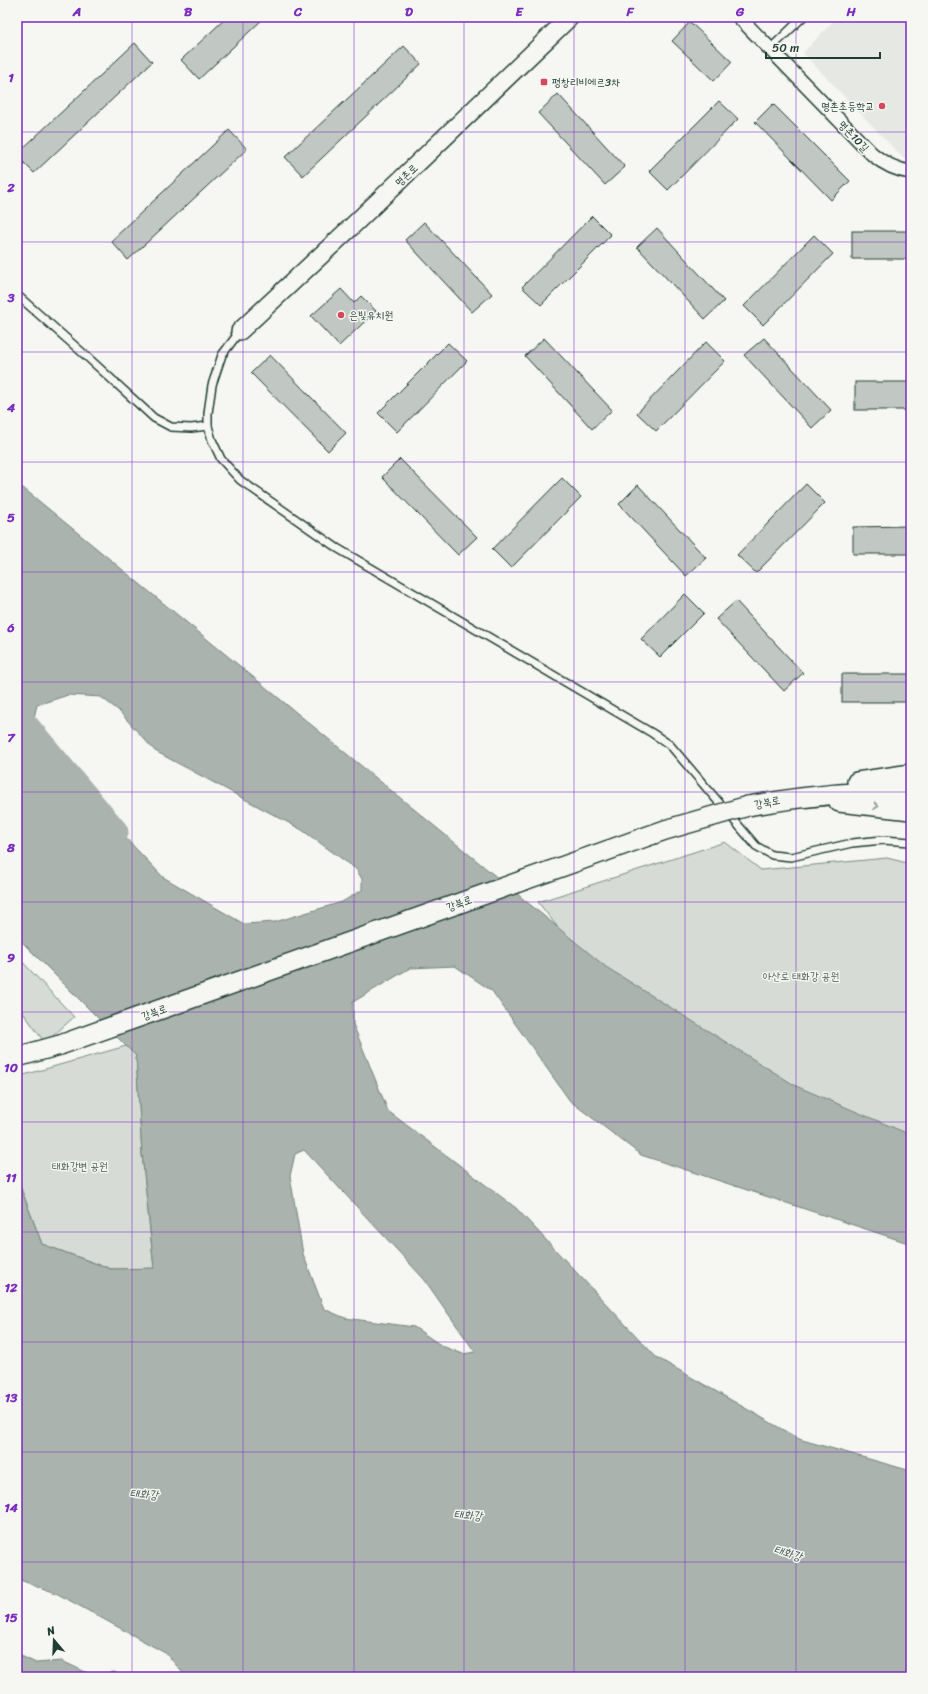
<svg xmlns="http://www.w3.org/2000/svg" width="928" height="1694" viewBox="0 0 928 1694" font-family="Sriracha,'Poor Story',sans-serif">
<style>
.built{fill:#e6e8e4}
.green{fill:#d6dbd6;stroke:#7a8c85}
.water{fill:#aab3ae;stroke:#72847d;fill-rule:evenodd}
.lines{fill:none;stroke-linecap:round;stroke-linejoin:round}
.river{stroke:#aab3ae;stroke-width:27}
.building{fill:#c1c8c3;stroke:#1f3d34}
.service-casing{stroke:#1f3d34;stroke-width:10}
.minor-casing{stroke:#1f3d34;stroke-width:16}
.tertiary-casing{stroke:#1f3d34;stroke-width:20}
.secondary-casing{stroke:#1f3d34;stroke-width:22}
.service{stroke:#f6f6f2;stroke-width:7}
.minor{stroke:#f6f6f2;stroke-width:13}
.tertiary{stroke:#f6f6f2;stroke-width:17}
.secondary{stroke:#f6f6f2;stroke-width:19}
.secondary-bridge-casing{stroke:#1f3d34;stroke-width:22;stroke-linecap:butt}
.secondary-bridge{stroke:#f6f6f2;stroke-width:19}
.oneway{stroke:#8a9a93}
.grid{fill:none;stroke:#7b2cbf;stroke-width:1;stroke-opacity:0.55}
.poi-dot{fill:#d1495b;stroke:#f6f6f2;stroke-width:1.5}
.labels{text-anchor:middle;stroke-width:3;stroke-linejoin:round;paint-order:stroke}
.poi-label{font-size:11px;fill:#1f3d34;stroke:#f6f6f2;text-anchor:start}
.street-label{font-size:11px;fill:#1f3d34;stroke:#f6f6f2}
.park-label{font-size:11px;fill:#445d54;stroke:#f6f6f2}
.water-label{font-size:12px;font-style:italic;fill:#425a52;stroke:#f6f6f2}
.neatline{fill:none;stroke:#7b2cbf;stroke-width:1.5}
.grid-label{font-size:13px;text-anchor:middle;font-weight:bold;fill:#7b2cbf}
</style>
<rect width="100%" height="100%" fill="#f6f6f2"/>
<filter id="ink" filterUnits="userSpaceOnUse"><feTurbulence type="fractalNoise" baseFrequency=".025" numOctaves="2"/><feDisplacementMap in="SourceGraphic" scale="8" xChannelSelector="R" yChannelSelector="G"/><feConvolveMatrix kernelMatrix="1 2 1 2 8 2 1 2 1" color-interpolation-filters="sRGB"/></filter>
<g filter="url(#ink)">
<!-- built -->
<polygon class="built" points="837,17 911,17 911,158 904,159 803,53"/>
<!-- green -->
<g class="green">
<polygon points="725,842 761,870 887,858 911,864 911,1148 813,1108 594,974 538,902"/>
<polygon points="17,956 74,1017 45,1043 17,1004"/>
<polygon points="126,1046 136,1056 142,1154 154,1269 111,1269 42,1244 17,1178 17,1077"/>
</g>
<!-- water -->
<g class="water">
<path d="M17 483 606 967 796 1086 911 1135V1244L641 1155 570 1101 492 991 455 966 410 968 353 1002V1024L388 1111 516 1208 656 1357 799 1439 911 1471V1677H186L167 1654 56 1593 17 1579V1178L42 1244 111 1269 154 1268 142 1154 136 1056 17 937ZM68 695 101 697 118 710 155 751 302 830 356 869 362 879V890L342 902 275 922 244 924 163 877 120 832 100 807 71 796 39 759 32 726 37 705ZM304 1150 424 1279 475 1352 463 1354 442 1346 414 1327 345 1318 324 1309 303 1254 290 1176 295 1154Z"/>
<polygon points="17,1654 36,1663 62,1661 94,1676 114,1672 125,1677 17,1677"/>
</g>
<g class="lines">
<!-- river -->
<polyline class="river" points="17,716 115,832"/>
</g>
<!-- building -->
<g class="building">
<polygon points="227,17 265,17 199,79 181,60"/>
<polygon points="690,22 732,62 714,81 672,41"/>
<polygon points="135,43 152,62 34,173 17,156 17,154"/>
<polygon points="404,46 421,64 303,176 285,157"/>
<polygon points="558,94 625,167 605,185 538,113"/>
<polygon points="719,101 738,119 668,190 649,171"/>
<polygon points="773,104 850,181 831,200 755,122"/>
<polygon points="229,130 247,149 128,260 111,241"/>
<polygon points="592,216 611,235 541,305 522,287"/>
<polygon points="424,222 492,294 472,312 405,240"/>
<polygon points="657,228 724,301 705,319 637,247"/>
<rect x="852" y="231" width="59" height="28"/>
<polygon points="814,235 833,254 763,325 744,306"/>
<polygon points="341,289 354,303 361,296 376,311 339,346 311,316"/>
<polygon points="544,338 612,410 592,429 525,356"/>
<polygon points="764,338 831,410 812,428 744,355"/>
<polygon points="706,342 725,361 656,431 637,413"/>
<polygon points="448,343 467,361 397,432 378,413"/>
<polygon points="270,355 346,433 328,451 251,373"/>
<rect x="855" y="382" width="56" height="28"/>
<polygon points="400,459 477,537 458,555 382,477"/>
<polygon points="562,478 581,497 511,568 492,549"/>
<polygon points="806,484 825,503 756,573 737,555"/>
<polygon points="638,485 706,558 686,576 619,504"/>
<polygon points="911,526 911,554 853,554 853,527"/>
<polygon points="685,594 704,613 660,657 641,639"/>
<polygon points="736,601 803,673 784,691 716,619"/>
<rect x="842" y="674" width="69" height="28"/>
</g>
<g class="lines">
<defs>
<g id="service">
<polyline points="770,49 803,17"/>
<polyline points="17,295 84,354 154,418 171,427 191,428 208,426"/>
<polyline points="240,331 222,355 212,385 208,413 208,426 212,440 221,459 240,480 337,548 652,733 670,745 756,846 772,855 791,857 852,843 883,840 911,842"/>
</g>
<path id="minor" d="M739 17 872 154C884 164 895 170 911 172"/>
<polyline id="tertiary" points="240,331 347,231 570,17"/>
<g id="secondary">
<polyline points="857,782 911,774"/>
<polyline points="839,802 911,810"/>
<path d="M748 806C802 796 856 791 911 791"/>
<polyline points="17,1057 60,1045"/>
</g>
</defs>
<!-- service casing -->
<use href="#service" class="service-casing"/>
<!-- minor casing -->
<use href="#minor" class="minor-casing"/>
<!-- tertiary casing -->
<use href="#tertiary" class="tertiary-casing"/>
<!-- secondary casing -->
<use href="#secondary" class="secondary-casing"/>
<!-- service -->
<use href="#service" class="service"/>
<!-- minor -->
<use href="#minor" class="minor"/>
<!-- tertiary -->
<use href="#tertiary" class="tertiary"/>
<!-- secondary -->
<use href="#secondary" class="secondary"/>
<defs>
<polyline id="secondary-bridge" points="60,1045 665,830 748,806"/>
</defs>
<!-- secondary-bridge casing -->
<use href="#secondary-bridge" class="secondary-bridge-casing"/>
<!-- secondary-bridge -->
<use href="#secondary-bridge" class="secondary-bridge"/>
</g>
<!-- one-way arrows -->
<defs><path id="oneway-chevron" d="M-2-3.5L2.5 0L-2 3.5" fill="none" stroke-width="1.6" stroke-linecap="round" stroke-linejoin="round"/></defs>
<use class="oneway" href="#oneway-chevron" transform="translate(876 806) rotate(7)"/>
</g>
<!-- grid -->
<path class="grid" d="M132 17V1677M243 17V1677M354 17V1677M464 17V1677M574 17V1677M685 17V1677M796 17V1677M17 132H911M17 242H911M17 352H911M17 462H911M17 572H911M17 682H911M17 792H911M17 902H911M17 1012H911M17 1122H911M17 1232H911M17 1342H911M17 1452H911M17 1562H911"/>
<!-- markers -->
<g class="poi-dot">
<rect x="540" y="78" width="8" height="8" rx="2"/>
<circle cx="882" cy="106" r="4"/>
<circle cx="341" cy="315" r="4"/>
</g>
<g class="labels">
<!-- poi labels -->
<g class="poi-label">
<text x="552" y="86">평창리비에르3차</text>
<text x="874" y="110" text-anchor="end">명촌초등학교</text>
<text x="349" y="319">은빛유치원</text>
</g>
<!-- street labels -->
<g class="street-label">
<text transform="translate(854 136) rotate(46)" y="4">명촌10길</text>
<text transform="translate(406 175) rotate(-44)" y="4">명촌로</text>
<text transform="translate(767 802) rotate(-11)" y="4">강북로</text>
<text transform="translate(459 903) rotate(-20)" y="4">강북로</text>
<text transform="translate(154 1012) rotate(-20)" y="4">강북로</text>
</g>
<!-- park labels -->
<g class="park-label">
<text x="801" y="980">아산로 태화강 공원</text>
<text x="80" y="1170">태화강변 공원</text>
</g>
<!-- water labels -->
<g class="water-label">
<text transform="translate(144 1494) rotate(4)" y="4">태화강</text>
<text transform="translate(468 1515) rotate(4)" y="4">태화강</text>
<text transform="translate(788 1553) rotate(16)" y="4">태화강</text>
</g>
</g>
<!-- margin -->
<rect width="928" height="1694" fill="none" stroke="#f6f6f2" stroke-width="44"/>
<!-- north arrow -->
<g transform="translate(54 1640) rotate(341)" stroke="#f6f6f2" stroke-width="3" paint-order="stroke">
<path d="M0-3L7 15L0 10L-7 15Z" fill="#1f3d34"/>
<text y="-6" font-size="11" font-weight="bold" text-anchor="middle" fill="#1f3d34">N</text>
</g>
<!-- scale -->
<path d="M766 52v6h114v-6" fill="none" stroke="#1f3d34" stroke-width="2"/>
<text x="772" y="52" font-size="12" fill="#1f3d34" stroke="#f6f6f2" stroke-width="3" paint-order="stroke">50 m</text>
<rect x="22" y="22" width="884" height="1650" class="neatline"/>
<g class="grid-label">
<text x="77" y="16">A</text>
<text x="188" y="16">B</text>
<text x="298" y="16">C</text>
<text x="409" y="16">D</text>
<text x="519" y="16">E</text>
<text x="630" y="16">F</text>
<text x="740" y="16">G</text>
<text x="851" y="16">H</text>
<text x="11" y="82">1</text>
<text x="11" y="192">2</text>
<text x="11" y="302">3</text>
<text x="11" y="412">4</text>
<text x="11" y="522">5</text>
<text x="11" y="632">6</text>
<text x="11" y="742">7</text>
<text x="11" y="852">8</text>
<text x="11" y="962">9</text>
<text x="11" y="1072">10</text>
<text x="11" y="1182">11</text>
<text x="11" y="1292">12</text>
<text x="11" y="1402">13</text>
<text x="11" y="1512">14</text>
<text x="11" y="1622">15</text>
</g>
</svg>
